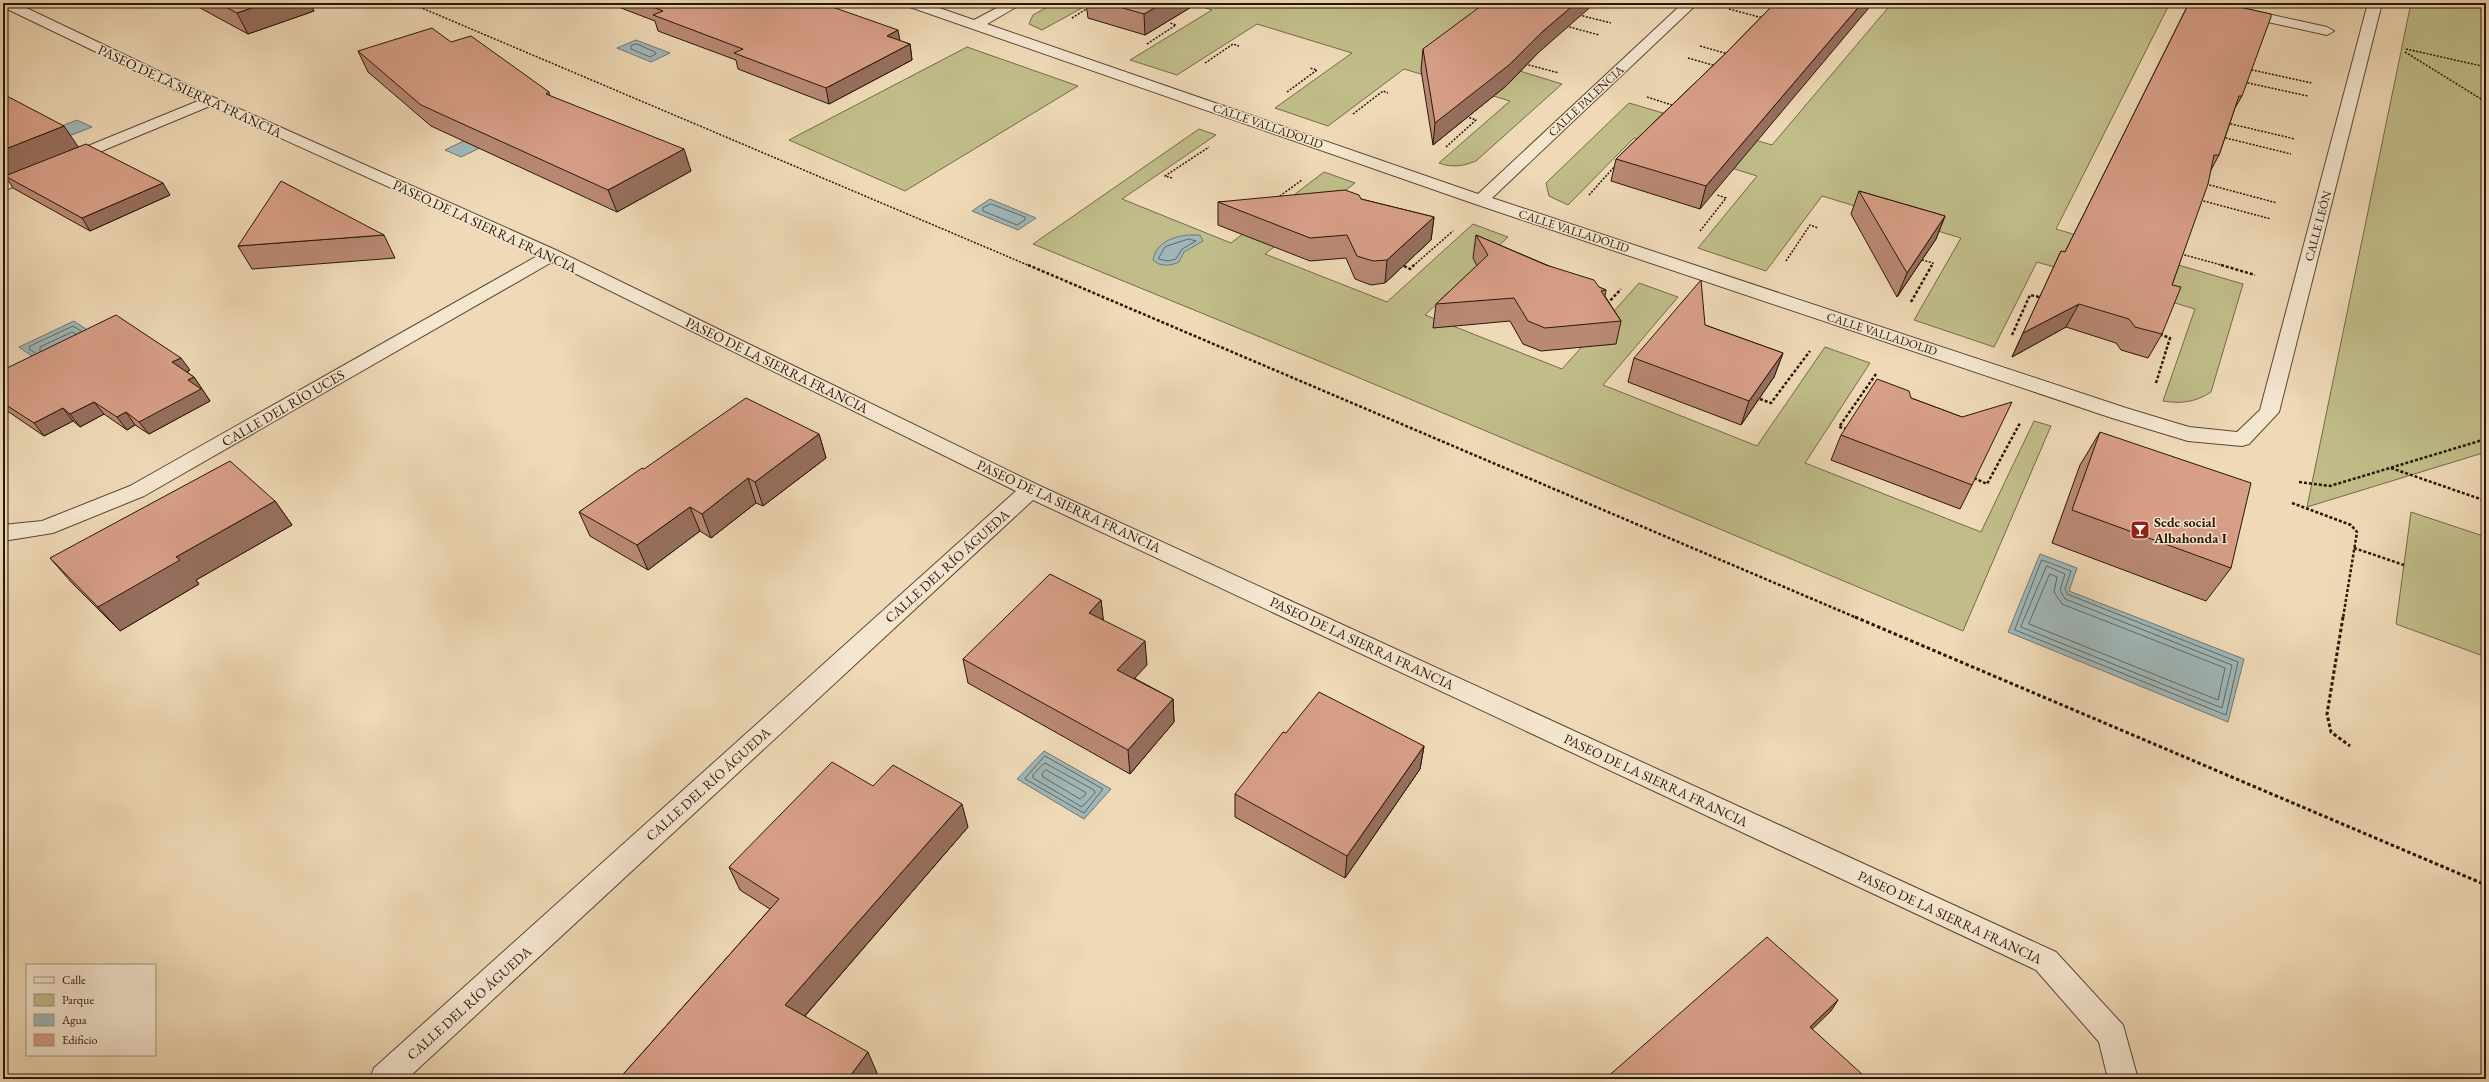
<svg xmlns="http://www.w3.org/2000/svg" width="2489" height="1082" viewBox="0 0 2489 1082" font-family="'EB Garamond',serif">
<style>
.green{fill:#c0bd89;stroke:#746a48}
.water{fill:#9fb7b9;stroke:#707771}
.lines{fill:none;stroke-linecap:round;stroke-linejoin:round}
.shore{stroke:#646660;stroke-width:1}
.pedestrian-casing{stroke:#5a4732;stroke-width:2}
.minor-casing{stroke:#5a4732;stroke-width:2}
.path-far2{stroke:#291606;stroke-width:1.5;stroke-dasharray:2 1.5;stroke-linecap:butt}
.path-far1{stroke:#291606;stroke-width:2.5;stroke-dasharray:3 2;stroke-linecap:butt}
.path{stroke:#291606;stroke-width:3;stroke-dasharray:3.5 2.5;stroke-linecap:butt}
.pedestrian{fill:#f5e6d0;fill-rule:evenodd}
.minor{fill:#f5e6d0;fill-rule:evenodd}
.wall{fill:#ba8975;stroke:#291606}
.shaded-wall{fill:#976f5f;stroke:#291606}
.building{fill:#d89f88;stroke:#291606}
.labels{text-anchor:middle;stroke-width:3;stroke-linejoin:round;paint-order:stroke}
.far-street-label{font-size:12px;fill:#291606;stroke:#f5e6d0}
.street-label{font-size:14px;fill:#291606;stroke:#f5e6d0}
.poi-label{font-size:14px;font-weight:bold;fill:#291606;stroke:#f5e6d0;text-anchor:start}
</style>
<rect width="100%" height="100%" fill="#efd9b6"/>
<filter id="stains"><feTurbulence type="fractalNoise" baseFrequency=".005" numOctaves="4"/><feColorMatrix values="0 0 0 0 .2 0 0 0 0 .09 0 0 0 0 .02 0 0 0 .5 -.17"/></filter>
<radialGradient id="worn" r=".72"><stop offset=".6" stop-color="#630" stop-opacity="0"/><stop offset="1" stop-color="#630" stop-opacity=".3"/></radialGradient>
<!-- green -->
<g class="green">
<polygon points="1055,3 1091,3 1042,30 1029,24 1033,15"/>
<path d="M1190 3H1494L1484 60 1562 84 1476 161C1464 166 1451 168 1439 163L1510 101 1404 69 1328 126 1275 108 1352 53 1257 24 1177 75 1130 60 1212 10Z"/>
<path d="M1892 3H2158L2169 5 2056 229 2243 284 2211 392C2196 402 2181 404 2163 401L2195 309 2037 262 1994 347 1914 320 1961 238 1822 196 1766 271 1698 248 1757 176 1634 138 1568 205 1549 196 1546 183 1629 103 1772 145Z"/>
<polygon points="2411,3 2486,3 2486,452 2307,507"/>
<polygon points="967,47 1078,86 905,191 789,140"/>
<polygon points="1199,129 1216,135 1122,199 1231,243 1324,172 1355,183 1265,254 1387,302 1473,224 1508,237 1425,315 1562,369 1639,283 1678,297 1603,385 1757,446 1825,347 1870,363 1805,463 1981,532 2034,421 2051,426 1963,631 1338,369 1033,244"/>
<polygon points="2411,512 2486,537 2486,657 2396,624"/>
</g>
<!-- water -->
<g class="water">
<polygon points="636,40 670,53 651,62 617,48"/>
<polygon points="77,120 92,127 35,149 21,142"/>
<polygon points="501,123 517,130 461,157 445,150"/>
<polygon points="990,199 1036,218 1018,230 972,211"/>
<path d="M1188 235H1200L1203 241 1184 252 1179 262C1170 266 1160 267 1153 260 1156 242 1173 237 1188 235Z"/>
<polygon points="74,321 102,340 46,366 19,347"/>
<polygon points="2040,554 2077,568 2069,591 2244,659 2228,722 2008,632"/>
<polygon points="1044,751 1111,789 1084,819 1017,779"/>
</g>
<g class="lines">
<!-- shore -->
<g class="shore">
<polygon points="637,44 655,52 656,54 650,57 631,49 631,46"/>
<polygon points="991,204 1025,217 1025,220 1017,225 983,211 983,208"/>
<polygon points="1189,239 1196,241 1182,249 1176,259 1168,261 1158,259 1165,247"/>
<polyline points="40,351 40,347 72,332 76,334"/>
<polyline points="35,353 29,349 30,346 73,326 81,331"/>
<polygon points="2042,560 2071,571 2065,589 2067,594 2238,662 2226,715 2015,630"/>
<polygon points="2047,566 2065,574 2060,590 2065,599 2232,665 2222,708 2021,627"/>
<polygon points="2050,574 2057,577 2054,592 2062,604 2225,668 2218,700 2029,624"/>
<polygon points="1045,756 1103,789 1084,813 1025,779"/>
<polygon points="1045,763 1094,790 1095,793 1082,807 1033,778 1033,775"/>
<polygon points="1046,770 1085,792 1086,794 1080,799 1043,777 1042,774"/>
</g>
<defs>
<polygon id="pedestrian" points="2193,3 2218,3 2327,27 2334,31 2327,35 2200,7"/>
<g id="minor">
<polygon points="3,3 16,3 215,98 558,251 1038,485 2056,952 2123,1025 2138,1079 2108,1079 2099,1042 2036,970 1033,500 407,1079 370,1079 374,1068 1016,491 552,262 144,496 53,533 3,541 3,525 42,521 130,486 539,255 210,106 73,163 61,163 59,160 61,157 198,101 3,7"/>
<polygon points="905,3 925,3 974,20 1006,3 1023,3 987,24 1478,194 1683,3 1698,3 1492,198 2126,408 2189,427 2237,432 2260,410 2368,3 2382,3 2279,412 2249,444 2242,446 2188,441 2112,418 1475,204 907,6"/>
<polygon points="37,167 43,169 45,172 43,175 3,191 3,180"/>
</g>
</defs>
<!-- pedestrian casing -->
<use href="#pedestrian" class="pedestrian-casing"/>
<!-- minor casing -->
<use href="#minor" class="minor-casing"/>
<!-- path-far2 -->
<g class="path-far2">
<polyline points="410,3 1030,266"/>
<polyline points="1756,3 1773,7"/>
<polyline points="1729,9 1763,18"/>
<polyline points="1579,15 1611,23"/>
<polyline points="1072,18 1088,8"/>
<polyline points="1566,26 1599,35"/>
<polyline points="1147,44 1176,25 1170,23"/>
<polyline points="1700,46 1728,54"/>
<polyline points="2406,49 2486,67"/>
<polyline points="2405,52 2486,102"/>
<polyline points="1688,58 1716,66"/>
<polyline points="1205,63 1233,44 1239,46"/>
<polyline points="1525,64 1559,73"/>
<polyline points="2248,69 2312,83"/>
<polyline points="2244,82 2308,96"/>
<polyline points="1287,92 1317,70 1310,68"/>
<polyline points="1647,97 1675,106"/>
<polyline points="1353,114 1383,91 1388,93"/>
<polyline points="2227,123 2295,139"/>
<polyline points="2222,137 2291,154"/>
<polyline points="1446,147 1476,120 1468,117"/>
<polyline points="1172,178 1165,176 1209,147"/>
<polyline points="2206,184 2277,203"/>
<polyline points="1589,195 1615,166"/>
<polyline points="1277,198 1302,180"/>
<polyline points="2200,200 2271,219"/>
<polyline points="1700,231 1726,198 1717,195"/>
<polyline points="2181,254 2225,266"/>
<polyline points="1922,260 1933,263 1931,266"/>
<polyline points="1786,261 1810,225 1818,228"/>
<polyline points="1413,266 1453,231"/>
</g>
<!-- path-far1 -->
<g class="path-far1">
<polyline points="1028,265 1857,618"/>
<polyline points="2221,265 2255,275"/>
<polyline points="1404,266 1410,269 1414,265"/>
<polyline points="1911,302 1932,265"/>
<polyline points="1607,304 1621,289"/>
<polyline points="2012,335 2030,295 2039,297"/>
<polyline points="2156,383 2170,338 2159,334"/>
<polyline points="1760,399 1771,403 1810,351"/>
<polyline points="1847,429 1839,427 1876,374"/>
<polyline points="2391,468 2486,501"/>
<polyline points="1974,478 1987,484 2020,423"/>
<polyline points="2299,482 2330,486 2486,439"/>
<polyline points="2292,503 2351,525 2357,532 2343,618"/>
<polyline points="2354,548 2404,565"/>
</g>
<!-- path -->
<g class="path">
<polyline points="1855,617 2486,885"/>
<polyline points="2343,617 2327,714 2331,732 2350,746"/>
</g>
<!-- pedestrian -->
<use href="#pedestrian" class="pedestrian"/>
<!-- minor -->
<use href="#minor" class="minor"/>
</g>
<!-- wall -->
<g class="wall">
<polygon points="191,3 310,3 314,11 248,34"/>
<polygon points="608,3 821,3 900,41 910,44 912,60 829,104 738,69 736,60 658,31 655,21"/>
<polygon points="1086,3 1198,3 1145,35 1088,18"/>
<polygon points="1775,3 1700,209 1611,181 1616,159 1726,53"/>
<polygon points="2189,3 2242,96 2235,108 2219,155 2211,170 2172,285 2162,334 2148,358 2121,350 2116,343 2066,327 2012,357 2061,251 2065,252"/>
<polygon points="451,42 549,92 550,96 691,171 617,212 431,126 368,72 358,51"/>
<polygon points="1423,49 1538,53 1506,86 1433,145 1421,70"/>
<polygon points="3,94 78,147 170,195 90,231 13,188 6,177 3,178"/>
<polygon points="1859,191 1945,216 1936,239 1897,297 1851,214"/>
<polygon points="1361,199 1434,217 1431,240 1385,283 1371,285 1355,279 1346,258 1310,261 1218,225 1218,202"/>
<polygon points="384,235 395,258 252,269 238,246"/>
<polygon points="1476,235 1606,290 1605,296 1621,321 1616,344 1541,351 1523,344 1510,321 1433,328 1436,304 1477,266 1473,258"/>
<polygon points="1705,325 1783,353 1774,377 1741,425 1628,382 1634,358"/>
<polygon points="3,370 190,370 187,372 194,377 210,401 149,434 135,425 127,430 104,414 80,427 73,421 44,436 3,408"/>
<polygon points="1911,398 1962,417 1972,485 1960,509 1831,460 1841,435"/>
<polygon points="2100,432 2231,568 2206,601 2052,543 2080,465"/>
<polygon points="819,434 826,458 763,506 756,503 711,538 700,531 648,570 590,536 579,512 644,469"/>
<polygon points="275,501 292,525 196,580 199,584 120,631 72,583 50,558"/>
<polygon points="1101,600 1103,620 1147,665 1134,678 1173,699 1174,722 1130,774 968,683 963,659"/>
<polygon points="1424,746 1420,769 1345,878 1235,817 1235,794"/>
<polygon points="873,786 968,827 805,1016 877,1073 872,1079 619,1079 770,909 740,890 729,867"/>
</g>
<!-- shaded-wall -->
<g class="shaded-wall">
<polygon points="266,3 310,3 314,11 248,34 237,13"/>
<polygon points="1163,3 1198,3 1145,35 1144,14"/>
<polygon points="1576,3 1595,3 1538,53 1506,86 1433,145 1435,123"/>
<polygon points="1862,3 1873,3 1700,209 1706,186"/>
<polygon points="898,30 901,46 887,36"/>
<polygon points="910,44 912,60 829,104 826,88"/>
<polygon points="64,126 79,148 5,176 6,177 3,178 3,150"/>
<polygon points="684,149 691,171 617,212 608,190"/>
<polygon points="163,183 170,195 90,231 82,218"/>
<polygon points="1945,216 1936,239 1897,297 1907,273"/>
<polygon points="1434,217 1431,240 1385,283 1387,260"/>
<polygon points="2079,304 2066,327 2012,357 2023,333"/>
<polygon points="1783,353 1774,377 1741,425 1749,401"/>
<polygon points="181,358 190,370 181,375 172,362"/>
<polygon points="194,377 210,401 149,434 139,422 188,380"/>
<polygon points="94,402 104,414 80,427 70,414"/>
<polygon points="63,408 73,421 44,436 34,423"/>
<polygon points="126,412 135,425 127,430 117,417"/>
<polygon points="819,434 826,458 763,506 755,482"/>
<polygon points="748,478 756,503 711,538 702,514"/>
<polygon points="275,501 292,525 196,580 199,584 120,631 98,607 176,557"/>
<polygon points="690,507 700,531 648,570 637,545"/>
<polygon points="1101,600 1104,625 1089,613"/>
<polygon points="1145,641 1147,665 1120,694 1117,670"/>
<polygon points="1173,699 1174,722 1130,774 1128,750"/>
<polygon points="1424,746 1420,769 1345,878 1347,856"/>
<polygon points="962,804 968,827 796,1026 785,1005"/>
<polygon points="1838,1000 1831,1011 1803,1038 1810,1027"/>
<polygon points="868,1052 877,1073 872,1079 848,1079"/>
</g>
<!-- building -->
<g class="building">
<polygon points="218,3 266,3 237,13"/>
<polygon points="643,3 821,3 898,30 887,36 910,44 826,88 734,53 743,49 653,15 663,11"/>
<polygon points="1105,3 1163,3 1144,14"/>
<polygon points="1485,3 1576,3 1542,32 1509,65 1435,123 1423,49"/>
<polygon points="1775,3 1862,3 1706,186 1616,159 1726,53"/>
<polygon points="2189,3 2221,3 2271,14 2271,17 2242,96 2239,96 2219,155 2214,155 2208,184 2172,285 2181,287 2162,334 2135,327 2129,319 2079,304 2023,333 2061,251 2065,252"/>
<polygon points="432,28 451,42 471,36 549,92 546,94 684,149 608,190 421,105 358,51"/>
<polygon points="3,94 64,126 3,150"/>
<polygon points="86,144 163,183 82,218 5,176"/>
<polygon points="281,181 384,235 238,246"/>
<polygon points="1345,190 1359,195 1361,199 1434,217 1387,260 1373,261 1357,256 1347,235 1310,238 1218,202"/>
<polygon points="1859,191 1945,216 1907,273"/>
<polygon points="1476,235 1546,265 1594,280 1599,287 1606,290 1601,291 1621,321 1545,328 1528,321 1514,298 1436,304 1488,255"/>
<polygon points="1701,280 1705,325 1783,353 1749,401 1634,358"/>
<polygon points="116,315 181,358 172,362 194,377 188,380 201,389 139,422 126,412 117,417 94,402 70,414 63,408 34,423 3,403 3,370"/>
<polygon points="1877,379 1909,391 1911,398 1962,417 2012,402 1972,485 1841,435"/>
<polygon points="746,398 819,434 755,482 748,478 702,514 690,507 637,545 579,512 642,468 644,469"/>
<polygon points="2100,432 2251,483 2231,568 2072,510"/>
<polygon points="230,461 275,501 176,557 180,560 98,607 50,558"/>
<polygon points="1050,574 1101,600 1089,613 1145,641 1117,670 1173,699 1128,750 963,659"/>
<polygon points="1319,692 1424,746 1347,856 1235,794 1283,732 1286,733"/>
<polygon points="832,762 873,786 893,765 962,804 785,1005 868,1052 848,1079 619,1079 779,899 729,867"/>
<polygon points="1767,937 1838,1000 1810,1027 1863,1075 1859,1079 1605,1079"/>
</g>
<!-- icons -->
<defs>
<symbol id="bar-square" viewBox="-11 -11 22 22"><rect x="-9" y="-9" width="18" height="18" rx="4" fill="#8f2418" stroke="#f5e6d0"/><path d="M-6-5H6L.8 .8V4.5H3.5V6h-7V4.5H-.8V.8Z" fill="#fff"/></symbol>
</defs>
<g fill-rule="evenodd">
<use href="#bar-square" x="2129" y="519" width="22" height="22"/>
</g>
<g class="labels">
<!-- far-street labels -->
<g class="far-street-label">
<text transform="translate(1586 101) rotate(-43)" y="4">CALLE PALENCIA</text>
<text transform="translate(1268 126) rotate(19)" y="4">CALLE VALLADOLID</text>
<text transform="translate(2318 226) rotate(-75)" y="4">CALLE LEÓN</text>
<text transform="translate(1574 231) rotate(18)" y="4">CALLE VALLADOLID</text>
<text transform="translate(1882 334) rotate(18)" y="4">CALLE VALLADOLID</text>
</g>
<!-- street labels -->
<g class="street-label">
<text transform="translate(190 91) rotate(25)" y="5">PASEO DE LA SIERRA FRANCIA</text>
<text transform="translate(485 226) rotate(25)" y="5">PASEO DE LA SIERRA FRANCIA</text>
<text transform="translate(777 365) rotate(26)" y="5">PASEO DE LA SIERRA FRANCIA</text>
<text transform="translate(283 408) rotate(-30)" y="5">CALLE DEL RÍO UCES</text>
<text transform="translate(1069 506) rotate(25)" y="5">PASEO DE LA SIERRA FRANCIA</text>
<text transform="translate(947 566) rotate(-42)" y="5">CALLE DEL RÍO ÁGUEDA</text>
<text transform="translate(1362 643) rotate(25)" y="5">PASEO DE LA SIERRA FRANCIA</text>
<text transform="translate(1656 780) rotate(25)" y="5">PASEO DE LA SIERRA FRANCIA</text>
<text transform="translate(708 784) rotate(-42)" y="5">CALLE DEL RÍO ÁGUEDA</text>
<text transform="translate(1950 917) rotate(25)" y="5">PASEO DE LA SIERRA FRANCIA</text>
<text transform="translate(469 1003) rotate(-42)" y="5">CALLE DEL RÍO ÁGUEDA</text>
</g>
<!-- poi labels -->
<g class="poi-label">
<text x="2154" y="527">Sede social<tspan x="2154" dy="16">Albahonda I</tspan></text>
</g>
</g>
<!-- margin -->
<rect width="2489" height="1082" fill="none" stroke="#efd9b6" stroke-width="16"/>
<rect x="4" y="4" width="2481" height="1074" fill="none" stroke="#291606" stroke-width="2"/>
<rect x="8" y="8" width="2473" height="1066" fill="none" stroke="#291606"/>
<!-- legend -->
<rect x="26" y="964" width="130" height="92" fill="#f5e6d0" stroke="#a3937f"/>
<rect x="34" y="977" width="20" height="6" fill="#f5e6d0" stroke="#a3937f"/>
<text x="62" y="984" font-size="12" fill="#291606">Calle</text>
<rect x="34" y="994" width="20" height="12" fill="#c0bd89" stroke="#a3937f"/>
<text x="62" y="1004" font-size="12" fill="#291606">Parque</text>
<rect x="34" y="1014" width="20" height="12" fill="#9fb7b9" stroke="#a3937f"/>
<text x="62" y="1024" font-size="12" fill="#291606">Agua</text>
<rect x="34" y="1034" width="20" height="12" fill="#d89f88" stroke="#a3937f"/>
<text x="62" y="1044" font-size="12" fill="#291606">Edificio</text>
<rect width="100%" height="100%" filter="url(#stains)"/>
<rect width="100%" height="100%" fill="url(#worn)"/>
</svg>
